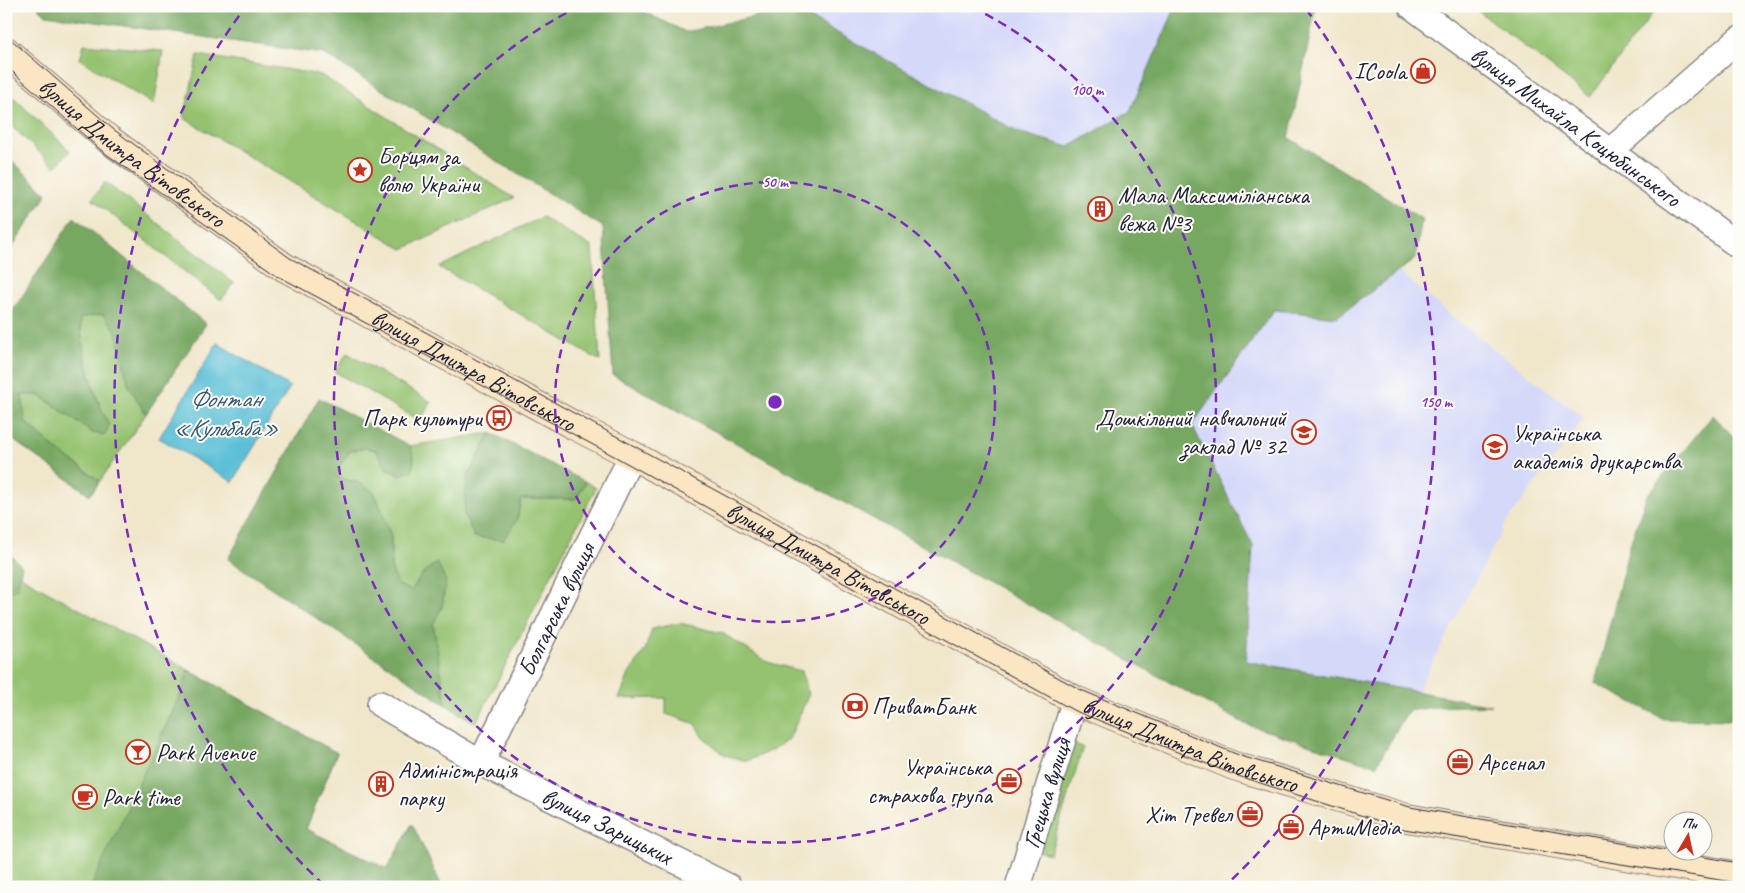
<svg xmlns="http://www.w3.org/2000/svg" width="1745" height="893" viewBox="0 0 1745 893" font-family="Caveat,sans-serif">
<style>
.built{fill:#d4d8f9}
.green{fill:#94c270;stroke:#5b7256}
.forest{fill:#77a862;stroke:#4c654e}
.water{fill:#5abfd7;stroke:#3e7089}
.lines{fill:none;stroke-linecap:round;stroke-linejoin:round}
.minor-casing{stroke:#898483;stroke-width:28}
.secondary-casing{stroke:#898483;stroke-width:30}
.minor{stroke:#fff;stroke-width:25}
.secondary{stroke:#fbe6c3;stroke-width:28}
.tram{stroke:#22223b;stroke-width:1}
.ring{fill:none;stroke:#7b2cbf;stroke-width:2.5;stroke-dasharray:9 6}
.labels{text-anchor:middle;stroke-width:4;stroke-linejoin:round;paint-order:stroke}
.poi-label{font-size:24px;fill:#22223b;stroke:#fdfcf7;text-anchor:start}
.street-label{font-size:24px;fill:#22223b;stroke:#fdfcf7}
.water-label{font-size:25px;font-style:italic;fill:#365972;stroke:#fdfcf7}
.centre{fill:#7b2cbf;stroke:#fdfcf7;stroke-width:2.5}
.ring-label{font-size:15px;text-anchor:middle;font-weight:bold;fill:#7b2cbf;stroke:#fdfcf7;stroke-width:4;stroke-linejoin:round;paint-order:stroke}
</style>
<rect width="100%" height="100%" fill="#fdfcf7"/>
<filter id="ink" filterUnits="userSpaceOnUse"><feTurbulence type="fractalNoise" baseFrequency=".02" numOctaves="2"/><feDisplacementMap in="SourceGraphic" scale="10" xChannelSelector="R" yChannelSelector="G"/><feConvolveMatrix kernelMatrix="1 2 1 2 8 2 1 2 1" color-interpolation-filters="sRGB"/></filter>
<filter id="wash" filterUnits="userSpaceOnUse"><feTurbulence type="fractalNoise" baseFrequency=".0096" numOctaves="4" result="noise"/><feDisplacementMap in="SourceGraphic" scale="20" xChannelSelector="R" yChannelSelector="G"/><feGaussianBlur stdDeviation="1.12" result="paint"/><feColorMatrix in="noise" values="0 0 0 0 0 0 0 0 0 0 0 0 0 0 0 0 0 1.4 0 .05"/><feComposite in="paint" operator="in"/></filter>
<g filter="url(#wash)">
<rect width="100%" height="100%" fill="#f0e7cb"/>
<!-- built -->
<g class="built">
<polygon points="789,6 1247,6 1130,111 1069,147 1018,132"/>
<polygon points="1399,271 1445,311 1584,418 1506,523 1417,692 1246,661 1253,545 1192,425 1274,310 1337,317"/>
</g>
<!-- green -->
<g class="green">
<polygon points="1472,6 1652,6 1655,10 1590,97"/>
<polygon points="84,44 163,51 154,105 80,59"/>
<polygon points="198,55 321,75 514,198 403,249 184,118"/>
<polygon points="6,90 70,151 55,167 6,121"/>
<polygon points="105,182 234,283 221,300 92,199"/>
<polygon points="542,217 592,247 600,361 439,267"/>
<polygon points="103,314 115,329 129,386 146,414 100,481 53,447 25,421 22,395 39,395 93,433 109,425 100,408 83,351 80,317"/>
<polygon points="347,353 431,402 420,421 335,372"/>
<polygon points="491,433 467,478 517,520 521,499 575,499 586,482 596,488 476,723 446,705 433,624 442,607 437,563 424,572 411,591 398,585 391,568 391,536 360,483 336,477 338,467 350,451 366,448 376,450 387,469 414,460 410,446"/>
<polygon points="6,568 337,753 306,829 387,869 412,824 442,887 6,887"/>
<polygon points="680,623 722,633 767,662 801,671 809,694 789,739 772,750 747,761 725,755 703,737 696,724 666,714 666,698 619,699 629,674 645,650 652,629"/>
<polygon points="1071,743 1083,747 1050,854 1038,851"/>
</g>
<!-- forest -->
<g class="forest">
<polygon points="37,6 632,6 686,32 792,8 1018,132 1069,147 1130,111 1176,6 1316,6 1289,138 1422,219 1415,259 1337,317 1274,310 1192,425 1253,546 1246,661 1492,705 1434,707 1408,711 1376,766 1245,724 613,375 603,227 324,54 46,15"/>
<polygon points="6,155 47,194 6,257"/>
<path d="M74 217 206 324 146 414 129 386 115 329 103 314 80 318C82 354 92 392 109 425L105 435 93 433 39 395H22L25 422 53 447 100 481 90 495 6 435V321Z"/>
<polygon points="319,398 410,446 414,460 412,471 399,475 387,469 376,450 366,448 350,451 339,467 336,477 360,483 375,493 391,536 391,568 398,585 411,591 424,572 437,563 446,581 442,607 433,624 446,705 228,559"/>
<polygon points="1713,415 1739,443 1739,720 1664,719 1595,683 1629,548 1646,497"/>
<polygon points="491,433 586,482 576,499 521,499 517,520 503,540 474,537 464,514 467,478"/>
<polygon points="6,550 22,566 17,589 6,594"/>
<polygon points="188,670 337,753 306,829 387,869 412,824 441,884 440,887 91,887 182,691"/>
</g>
<!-- water -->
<polygon class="water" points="217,343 290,387 233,482 159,438"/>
</g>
<g filter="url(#ink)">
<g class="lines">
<defs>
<g id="minor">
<path id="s1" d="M1411 6 1739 246"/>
<polyline points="1609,152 1739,39"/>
<path id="s2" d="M380 704 481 763 729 887"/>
<path id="s3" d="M481 763 632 455"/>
<path id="s4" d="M1018 887 1075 700"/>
</g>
<g id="secondary">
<path id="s5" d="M6 51 108 139 284 267 575 426 632 455 1075 700 1234 766 1407 818 1739 876"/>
</g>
</defs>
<!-- minor casing -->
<use href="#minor" class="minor-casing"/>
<!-- secondary casing -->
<use href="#secondary" class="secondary-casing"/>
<!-- minor -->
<use href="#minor" class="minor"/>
<!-- secondary -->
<use href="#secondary" class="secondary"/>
<!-- tram -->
<g class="tram">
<polyline points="6,35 113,129 290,258 1081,690 1241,756 1410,807 1739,863"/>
<polyline points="6,66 102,151 278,276 612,455 1073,710 1232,774 1404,829 1739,883"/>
</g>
</g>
</g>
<!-- distance rings -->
<g class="ring">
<circle cx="775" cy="402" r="220"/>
<path d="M972 7A441 441 0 1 1 578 7"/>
<path d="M324 885A661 661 0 0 1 244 9M1306 9A661 661 0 0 1 1226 885"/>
</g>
<!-- icons -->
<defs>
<symbol id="shop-ring" viewBox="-11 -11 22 22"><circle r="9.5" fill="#fdfcf7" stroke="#c8321e" stroke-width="1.5"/><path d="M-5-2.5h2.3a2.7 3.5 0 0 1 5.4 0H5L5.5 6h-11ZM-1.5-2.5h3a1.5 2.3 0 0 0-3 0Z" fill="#c8321e"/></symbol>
<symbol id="sight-ring" viewBox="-11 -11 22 22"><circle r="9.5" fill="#fdfcf7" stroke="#c8321e" stroke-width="1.5"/><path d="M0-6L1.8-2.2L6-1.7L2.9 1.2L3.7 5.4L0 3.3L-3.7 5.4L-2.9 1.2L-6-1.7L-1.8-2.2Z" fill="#c8321e"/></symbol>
<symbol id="building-ring" viewBox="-11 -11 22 22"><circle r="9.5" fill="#fdfcf7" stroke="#c8321e" stroke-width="1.5"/><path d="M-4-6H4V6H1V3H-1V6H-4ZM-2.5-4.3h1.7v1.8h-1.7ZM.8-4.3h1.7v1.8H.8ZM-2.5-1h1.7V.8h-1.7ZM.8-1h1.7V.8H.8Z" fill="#c8321e"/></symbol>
<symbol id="bus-ring" viewBox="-11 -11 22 22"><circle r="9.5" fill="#fdfcf7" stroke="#c8321e" stroke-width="1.5"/><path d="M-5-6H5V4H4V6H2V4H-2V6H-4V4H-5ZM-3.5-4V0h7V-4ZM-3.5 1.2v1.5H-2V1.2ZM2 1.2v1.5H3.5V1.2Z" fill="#c8321e"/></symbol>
<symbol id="school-ring" viewBox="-11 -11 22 22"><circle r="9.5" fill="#fdfcf7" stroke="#c8321e" stroke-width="1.5"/><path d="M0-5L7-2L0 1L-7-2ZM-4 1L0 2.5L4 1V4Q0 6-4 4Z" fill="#c8321e"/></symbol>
<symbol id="university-ring" viewBox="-11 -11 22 22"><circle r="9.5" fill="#fdfcf7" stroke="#c8321e" stroke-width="1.5"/><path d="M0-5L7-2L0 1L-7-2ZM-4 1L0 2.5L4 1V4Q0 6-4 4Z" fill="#c8321e"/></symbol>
<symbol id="bank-ring" viewBox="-11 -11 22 22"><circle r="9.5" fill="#fdfcf7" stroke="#c8321e" stroke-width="1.5"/><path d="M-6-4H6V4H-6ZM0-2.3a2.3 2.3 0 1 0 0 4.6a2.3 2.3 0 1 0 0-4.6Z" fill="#c8321e"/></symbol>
<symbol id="bar-ring" viewBox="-11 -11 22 22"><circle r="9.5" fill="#fdfcf7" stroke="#c8321e" stroke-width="1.5"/><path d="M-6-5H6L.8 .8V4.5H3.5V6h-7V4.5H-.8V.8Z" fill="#c8321e"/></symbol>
<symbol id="office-ring" viewBox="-11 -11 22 22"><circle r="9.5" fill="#fdfcf7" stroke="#c8321e" stroke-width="1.5"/><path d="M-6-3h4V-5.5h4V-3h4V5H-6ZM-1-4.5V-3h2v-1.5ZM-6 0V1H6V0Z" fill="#c8321e"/></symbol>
<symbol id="cafe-ring" viewBox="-11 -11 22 22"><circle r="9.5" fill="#fdfcf7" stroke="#c8321e" stroke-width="1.5"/><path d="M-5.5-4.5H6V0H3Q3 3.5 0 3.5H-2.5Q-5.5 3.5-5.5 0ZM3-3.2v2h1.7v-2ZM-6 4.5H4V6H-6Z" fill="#c8321e"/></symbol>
</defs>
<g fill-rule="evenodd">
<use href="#shop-ring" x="1409" y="57" width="28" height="28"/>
<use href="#sight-ring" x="346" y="156" width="28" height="28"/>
<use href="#building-ring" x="1086" y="195" width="28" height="28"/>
<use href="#bus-ring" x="485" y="404" width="28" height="28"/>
<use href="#school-ring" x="1290" y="418" width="28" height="28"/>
<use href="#university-ring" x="1481" y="433" width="28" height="28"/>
<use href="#bank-ring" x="841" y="692" width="28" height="28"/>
<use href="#bar-ring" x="124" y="738" width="28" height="28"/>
<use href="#office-ring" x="1446" y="748" width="28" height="28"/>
<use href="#office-ring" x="995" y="767" width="28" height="28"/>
<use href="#building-ring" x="367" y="770" width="28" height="28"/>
<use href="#cafe-ring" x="71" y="783" width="28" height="28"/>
<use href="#office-ring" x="1236" y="800" width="28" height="28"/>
<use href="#office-ring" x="1277" y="813" width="28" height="28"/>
</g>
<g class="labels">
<!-- poi labels -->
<g class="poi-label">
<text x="1406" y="79" text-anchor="end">ICoola</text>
<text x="378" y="164">Борцям за<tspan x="378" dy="28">волю України</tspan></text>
<text x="1118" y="203">Мала Максиміліанська<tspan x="1118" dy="28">вежа №3</tspan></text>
<text x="482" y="426" text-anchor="end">Парк культури</text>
<text x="1286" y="426" text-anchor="end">Дошкільний навчальний<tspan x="1286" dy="28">заклад № 32</tspan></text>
<text x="1512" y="441">Українська<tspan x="1512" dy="28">академія друкарства</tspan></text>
<text x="872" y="714">ПриватБанк</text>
<text x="156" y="760">Park Avenue</text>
<text x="1478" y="770">Арсенал</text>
<text x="992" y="775" text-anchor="end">Українська<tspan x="992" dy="28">страхова група</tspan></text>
<text x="398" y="778">Адміністрація<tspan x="398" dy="28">парку</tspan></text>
<text x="102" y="805">Park time</text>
<text x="1232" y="822" text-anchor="end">Хіт Тревел</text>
<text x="1308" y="835">АртиМедіа</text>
</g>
<!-- street labels -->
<g class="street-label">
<text dy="8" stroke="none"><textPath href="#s1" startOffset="204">вулиця Михайла Коцюбинського</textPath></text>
<text dy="8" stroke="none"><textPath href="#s5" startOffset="162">вулиця Дмитра Вітовського</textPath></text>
<text dy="8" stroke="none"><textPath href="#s5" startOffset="568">вулиця Дмитра Вітовського</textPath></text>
<text dy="8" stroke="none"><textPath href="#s5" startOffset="972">вулиця Дмитра Вітовського</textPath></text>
<text dy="8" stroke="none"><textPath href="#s3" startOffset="171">Болгарська вулиця</textPath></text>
<text dy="8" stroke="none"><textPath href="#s5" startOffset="1378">вулиця Дмитра Вітовського</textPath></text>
<text dy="8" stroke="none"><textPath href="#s4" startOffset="98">Грецька вулиця</textPath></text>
<text dy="8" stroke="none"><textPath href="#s2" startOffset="258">вулиця Зарицьких</textPath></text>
</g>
<!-- water labels -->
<g class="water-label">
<text x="225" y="407">Фонтан<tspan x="225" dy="29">«Кульбаба»</tspan></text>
</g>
</g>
<circle cx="775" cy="402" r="8" class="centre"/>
<g class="ring-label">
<text x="1087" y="95">100 m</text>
<text x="775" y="187">50 m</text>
<text x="1436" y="407">150 m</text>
</g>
<!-- margin -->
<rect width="1745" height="893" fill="none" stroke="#fdfcf7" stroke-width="25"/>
<!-- north arrow -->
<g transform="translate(1688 836) rotate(9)"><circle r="24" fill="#fdfcf7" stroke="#a5a5ac"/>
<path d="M0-4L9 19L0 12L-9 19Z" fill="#c8321e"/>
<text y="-8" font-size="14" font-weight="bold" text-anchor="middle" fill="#22223b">Пн</text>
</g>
</svg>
